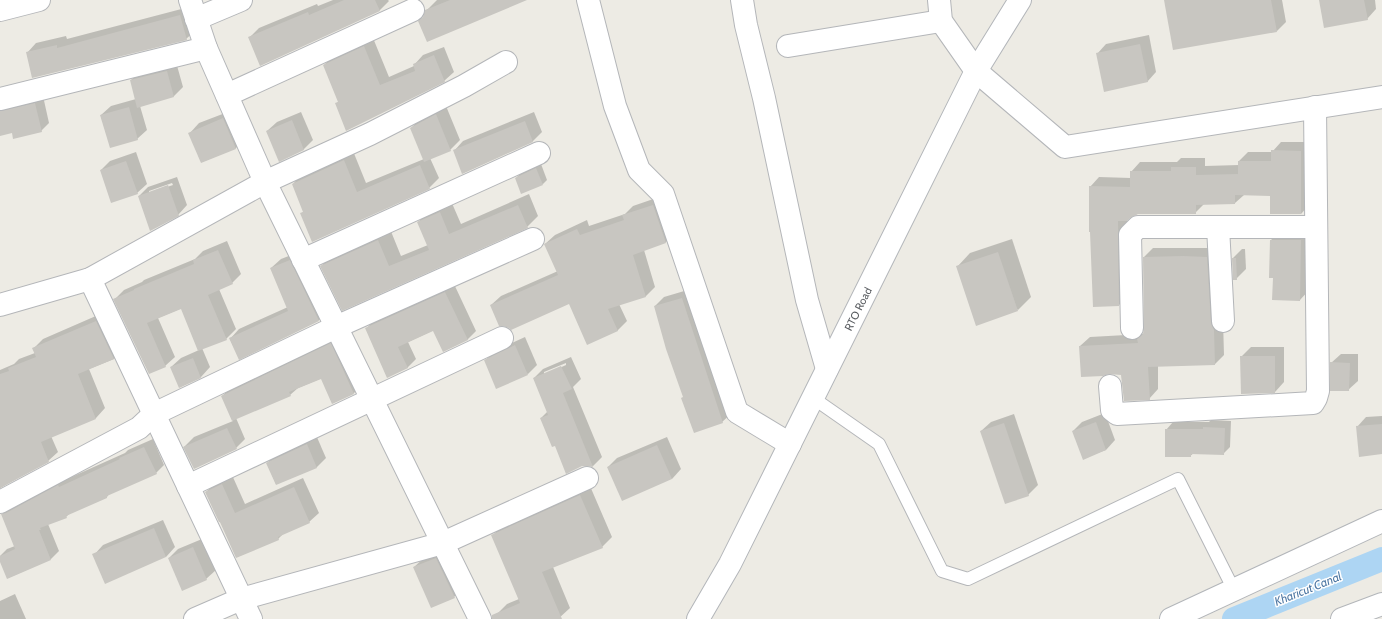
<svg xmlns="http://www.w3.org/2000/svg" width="1382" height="619" viewBox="0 0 1382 619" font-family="Cabin,sans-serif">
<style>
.shadow{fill:#0003;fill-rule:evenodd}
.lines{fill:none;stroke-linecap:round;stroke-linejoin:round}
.canal{stroke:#add5f3;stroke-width:24}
.building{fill:#c8c6c1}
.lane-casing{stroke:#b4b6b9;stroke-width:14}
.street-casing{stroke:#b4b6b9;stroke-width:24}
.secondary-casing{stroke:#b3b6ba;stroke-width:24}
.lane{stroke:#fff;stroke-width:12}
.street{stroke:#fff;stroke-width:22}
.secondary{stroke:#fff;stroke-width:22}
.labels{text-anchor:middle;stroke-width:3;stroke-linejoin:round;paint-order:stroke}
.street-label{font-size:11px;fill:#5c5f63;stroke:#fff}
.water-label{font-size:12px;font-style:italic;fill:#4d77a3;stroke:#fff}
</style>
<rect width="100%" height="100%" fill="#edebe4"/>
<!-- shadow -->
<g class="shadow">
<polygon points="333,0 388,0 389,1 379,11 250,37 259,28 317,4 318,6"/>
<polygon points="437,0 517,0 426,11"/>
<polygon points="1169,0 1282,0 1286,22 1277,31"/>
<polygon points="1320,0 1375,0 1376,9 1367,19"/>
<polygon points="189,7 196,30 186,39 27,53 36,43 66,36 67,39"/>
<polygon points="1149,35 1156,72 1147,82 1097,54 1106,44"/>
<polygon points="373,38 389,77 414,66 414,65 423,55 444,47 454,72 444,81 336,104 339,101 324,65 333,56"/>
<polygon points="176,62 183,87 174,96 140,106 147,130 137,139 101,115 111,106 136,99 131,80 140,71"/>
<polygon points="43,96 49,123 41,131 13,132 0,135 0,107"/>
<polygon points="446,106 460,140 450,150 430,158 439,178 429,188 301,214 304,211 293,184 302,174 353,151 366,183 424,159 411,128 420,119"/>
<polygon points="233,110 245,139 236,148 202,162 190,133 199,123"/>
<polygon points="301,112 313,140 303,150 267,131 277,122"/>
<polygon points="534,112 542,132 533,141 463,173 454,151 463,141"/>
<polygon points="1281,142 1310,142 1310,204 1301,214 1271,195 1244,195 1235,203 1204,204 1195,213 1137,214 1127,219 1128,296 1119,305 1090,187 1099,177 1131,178 1131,172 1140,162 1177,162 1181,158 1205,158 1205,166 1239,165 1239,161 1248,152 1272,152"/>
<polygon points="136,152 147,184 137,193 101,170 110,161"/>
<polygon points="541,164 547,180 543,184 516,178 520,174"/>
<path d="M177 177 187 205 178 215 139 196 148 187ZM172 183 173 185 149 193V191Z"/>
<polygon points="529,194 538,216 527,227 343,309 321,266 333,255 390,229 401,256 428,245 418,222 429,211 451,201 461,224"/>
<polygon points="662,196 675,233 666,242 644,250 655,287 646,296 619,304 627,321 617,331 569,303 491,305 501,296 558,271 545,244 555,235 587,220 589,226 625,214 633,206"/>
<polygon points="1280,231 1310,231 1309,290 1300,300 1274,277 1270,277 1271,240"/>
<polygon points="1012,239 1031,297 1018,310 957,267 970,253"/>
<polygon points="227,241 241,274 232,283 219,289 236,329 226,339 202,348 210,367 201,377 180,387 171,367 181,358 199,350 182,308 158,318 175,357 165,366 115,299 124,290 142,282 144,280 195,259 203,251"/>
<polygon points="1153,248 1216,248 1223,320 1224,355 1215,364 1158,366 1158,389 1149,399 1121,374 1080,346 1090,337 1144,334 1146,328 1144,257"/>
<polygon points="1242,249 1245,249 1246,269 1236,279 1234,279 1233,258"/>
<polygon points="299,252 328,311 319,320 239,358 230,339 239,329 288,307 271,268 281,259"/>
<polygon points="454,284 476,331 467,340 434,330 408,342 416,359 407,368 367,328 375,319"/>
<polygon points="691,289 732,413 722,422 684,397 655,306 664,297"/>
<polygon points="105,312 123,349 114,359 89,369 105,408 96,418 51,436 58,452 48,461 0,488 0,370 14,364 19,359 35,353 34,348 43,339"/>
<polygon points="340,335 363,384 354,393 333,403 322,378 298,388 290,395 236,418 245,439 236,448 184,447 194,437 233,421 222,396 232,387"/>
<polygon points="525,337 537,365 528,374 485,361 494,351"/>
<polygon points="1251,347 1284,347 1284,382 1275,392 1241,357"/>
<polygon points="1341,354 1358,354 1358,381 1348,390 1331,363"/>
<path d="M571 357 581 379 573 387 602 457 593 466 588 465 555 445 541 418 548 411 534 378 543 369ZM566 363V365L544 375V372Z"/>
<polygon points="1105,413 1115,440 1106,450 1083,458 1073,431 1082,422"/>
<polygon points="1014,414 1038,485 1028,495 981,431 991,422"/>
<polygon points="1382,416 1382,453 1357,427 1366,417"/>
<polygon points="1211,420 1231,421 1230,447 1223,454 1194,453 1190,456 1166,430 1173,422 1209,422"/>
<polygon points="316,435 326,458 317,467 276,484 267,463 277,454"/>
<polygon points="667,437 681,469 672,479 608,467 617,458"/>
<polygon points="153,439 164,465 156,473 109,494 107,497 70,513 66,517 48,524 59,551 51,559 8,578 0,560 0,556 7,549 15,546 2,514 11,506 67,478 67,479 125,453 128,450"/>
<polygon points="232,475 245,504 303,478 319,513 309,522 284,533 278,539 237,557 206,492 215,483"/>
<polygon points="590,486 612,537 602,547 553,567 570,608 558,619 500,619 498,613 507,604 519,599 493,535 502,526"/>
<polygon points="163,520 175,547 166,557 94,555 103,545"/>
<polygon points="202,539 216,570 206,579 169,558 178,549"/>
<polygon points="445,549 463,587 454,597 414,567 424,558"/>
<polygon points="15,594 26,619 0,619 0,601"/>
</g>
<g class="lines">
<!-- canal -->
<polyline class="canal" points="1234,619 1382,559"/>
</g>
<!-- building -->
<g class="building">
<polygon points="344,0 375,0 380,11 260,66 248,37 308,12 309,15"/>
<polygon points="450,0 527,0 427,42 418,21 423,17 425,10"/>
<polygon points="1164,0 1271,0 1277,32 1173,50"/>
<polygon points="1319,0 1364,0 1368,20 1324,28"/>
<polygon points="180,15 187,40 32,78 26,52 57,45 57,48"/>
<polygon points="1140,44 1148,82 1104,92 1096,53"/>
<polygon points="364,46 380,85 415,71 413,64 434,55 445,82 346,131 335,103 338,102 323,65"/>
<polygon points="167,71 174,97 137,108 130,80"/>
<polygon points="35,103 42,132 13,139 12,133 0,136 0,111"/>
<polygon points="129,107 138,140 110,148 100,115"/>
<polygon points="436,114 451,151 424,162 410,128"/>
<polygon points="223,118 236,149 201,163 188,133"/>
<polygon points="292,120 304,150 279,162 266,131"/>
<polygon points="525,121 533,142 462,174 453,150"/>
<polygon points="1271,150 1301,151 1301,214 1270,214 1270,196 1235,195 1235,204 1196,205 1196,214 1138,214 1130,218 1127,221 1118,221 1119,306 1093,307 1090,232 1089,232 1089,186 1130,187 1130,171 1171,171 1171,167 1196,167 1196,175 1238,174 1238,161 1271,161"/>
<polygon points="344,160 357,192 420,165 430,189 312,242 300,213 303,212 292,184"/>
<polygon points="126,161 138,194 111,203 100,170"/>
<polygon points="536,168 543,185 521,194 515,178"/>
<polygon points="168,185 179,216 150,231 138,196"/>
<polygon points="518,205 528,228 342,311 320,266 378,240 389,266 429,250 417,222 440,212 449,234"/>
<polygon points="653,205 666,243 633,255 646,297 608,309 618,331 587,345 569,304 511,330 509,328 503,326 499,326 490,305 558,275 544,244 577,229 580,235 624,220 622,215"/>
<polygon points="1270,240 1301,240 1300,301 1272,300 1273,278 1269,278"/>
<polygon points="218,250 233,284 208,295 227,340 198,351 181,309 147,323 166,367 149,374 113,299 134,290 134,289 194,264 193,260"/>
<polygon points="998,252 1018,311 976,326 956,266"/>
<polygon points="1183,256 1207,257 1211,322 1214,330 1215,365 1148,367 1150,400 1124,401 1121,375 1109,374 1103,376 1081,377 1079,346 1138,343 1137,339 1143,334 1144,328 1143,257"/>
<polygon points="1232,258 1236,258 1237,280 1233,280"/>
<polygon points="290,260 319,321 239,360 229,338 288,311 270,268"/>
<polygon points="445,292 468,340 443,352 433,331 398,347 408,368 387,378 365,328"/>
<polygon points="682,298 723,423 694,433 681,398 683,397 666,349 654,306"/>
<polygon points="96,321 114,359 78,374 96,419 41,442 49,462 0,488 0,374 9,371 8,368 36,357 32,348"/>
<polygon points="331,343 354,394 332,404 321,379 289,392 291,396 232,421 221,396"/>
<polygon points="515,345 528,375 496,389 484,360"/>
<polygon points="1240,356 1275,356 1275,393 1241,394"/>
<polygon points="193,358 201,378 179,388 170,367"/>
<polygon points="1330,362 1350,363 1349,391 1330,391"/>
<polygon points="561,366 572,389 563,393 593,467 588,466 582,466 566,474 555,446 552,447 540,418 548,415 533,378"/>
<polygon points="1096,422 1106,450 1083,460 1072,431"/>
<polygon points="1004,423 1029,496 1005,504 980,431"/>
<polygon points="1382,424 1382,454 1359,457 1356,426"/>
<polygon points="1203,427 1225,428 1224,455 1191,454 1191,457 1165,457 1165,429 1203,429"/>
<polygon points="227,428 237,449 194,469 183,447"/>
<polygon points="307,444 317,468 276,485 266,463"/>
<polygon points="657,445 672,479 622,501 607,467"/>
<polygon points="144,447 157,474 107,496 107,498 66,516 67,518 40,528 41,530 39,530 51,560 7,579 0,562 0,556 15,549 1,514 6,513 58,485 59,487 120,459 119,458"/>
<polygon points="222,484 235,513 294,487 310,523 278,537 279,540 236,558 220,522 219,522 205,492"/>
<polygon points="580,495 603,548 542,572 562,619 492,619 492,615 520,603 491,535"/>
<polygon points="154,528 166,557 105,584 92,554"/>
<polygon points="193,547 207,580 182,591 168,558"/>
<polygon points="436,558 455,598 431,608 413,567"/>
</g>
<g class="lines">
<defs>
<polyline id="lane" points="813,398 879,444 942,571 968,579 1178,479 1234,590"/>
<g id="street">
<polyline points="190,0 206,48 265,182 480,619"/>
<polyline points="588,0 615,106 639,170 663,194 737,412 790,444"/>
<polyline points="742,0 746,25 764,98 807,300 827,369"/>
<polyline points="939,0 941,21 976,71 1065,147 1382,97"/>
<polyline points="0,10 39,0"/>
<polyline points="196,19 241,0"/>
<polyline points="788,46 941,21"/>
<polyline points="227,95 413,10"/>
<polyline points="0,99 206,48"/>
<polyline points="1218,227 1223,321"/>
<polyline points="303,260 539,153"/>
<polyline points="90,279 251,619"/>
<polyline points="0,305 90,279 265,182 370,134 464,86 506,62"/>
<polyline points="1132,328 1130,235 1138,227 1316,227"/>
<polyline points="1110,386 1112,410 1117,414 1313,403 1316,398 1318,391 1315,107"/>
<polyline points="188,486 502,338"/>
<polyline points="0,502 139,428 154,414 336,327 533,239"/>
<polyline points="195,619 241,599 443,543 587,478"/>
</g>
<g id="secondary">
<polyline points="698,619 730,564 976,71 1020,0"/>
<polyline points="1171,619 1382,521"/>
<polyline points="1342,619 1382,604"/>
</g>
</defs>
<!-- lane casing -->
<use href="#lane" class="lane-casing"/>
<!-- street casing -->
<use href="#street" class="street-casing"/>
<!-- secondary casing -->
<use href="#secondary" class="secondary-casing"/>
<!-- lane -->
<use href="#lane" class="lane"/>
<!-- street -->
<use href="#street" class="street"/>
<!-- secondary -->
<use href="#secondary" class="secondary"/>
</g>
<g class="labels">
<!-- street labels -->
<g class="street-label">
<text transform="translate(858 309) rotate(-63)" y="4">RTO Road</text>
</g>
<!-- water labels -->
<g class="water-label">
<text transform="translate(1308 589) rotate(-22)" y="4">Kharicut Canal</text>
</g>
</g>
</svg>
